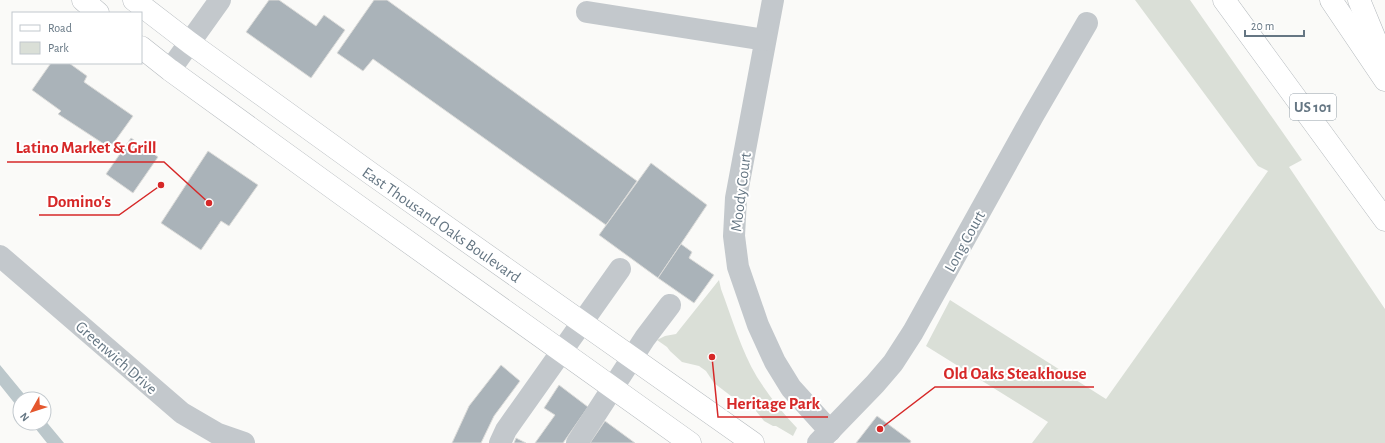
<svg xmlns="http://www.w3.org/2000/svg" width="1385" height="443" viewBox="0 0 1385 443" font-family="'Alegreya Sans',sans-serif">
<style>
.green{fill:#dadfd7}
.water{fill:#bbc7cb}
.building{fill:#aab3b9;stroke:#dcdcda}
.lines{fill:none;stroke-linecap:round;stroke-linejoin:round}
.major-casing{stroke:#b5babe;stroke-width:23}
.highway-casing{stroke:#b4b9bd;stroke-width:23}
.minor{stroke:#c3c8cc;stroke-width:22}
.major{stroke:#fff;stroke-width:22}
.highway{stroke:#fff;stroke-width:22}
.labels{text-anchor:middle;stroke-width:4;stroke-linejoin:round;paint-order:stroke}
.shield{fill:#fff;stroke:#939fa8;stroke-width:1}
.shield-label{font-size:15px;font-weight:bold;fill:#657683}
.street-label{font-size:16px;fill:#657683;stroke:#fff}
.leader{fill:none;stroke:#d62828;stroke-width:1.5}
.callout-dot{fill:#d62828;stroke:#fff;stroke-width:1.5}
.callout-label{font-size:17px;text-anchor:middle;font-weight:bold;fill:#d62828;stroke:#fff;stroke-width:4;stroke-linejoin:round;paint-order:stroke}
</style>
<rect width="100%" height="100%" fill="#fafaf8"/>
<!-- green -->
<g class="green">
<polygon points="1135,0 1190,0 1302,160 1289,167 1385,309 1385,443 1032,443 1048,422 926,346 950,300 1106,399 1268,171 1258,166"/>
<path d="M719 280 721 289C732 318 741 350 757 377 769 396 782 412 797 428L793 436 776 426H773L764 421 752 406 745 401 737 397 731 396 714 383 706 371 699 366 682 362 670 351 667 347 657 340 665 336 676 334Z"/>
</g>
<!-- water -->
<g class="water">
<polygon points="0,365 28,399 20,399 20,410 0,385"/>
<polygon points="44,419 64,443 47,443 31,423 44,423"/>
</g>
<!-- building -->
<g class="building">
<polygon points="269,0 279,0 316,26 324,15 345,30 311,78 246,32"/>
<polygon points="374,0 387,0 637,181 606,225 373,59 363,71 337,53"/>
<polygon points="51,63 69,63 87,76 84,82 133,116 110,148 58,114 61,111 32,90"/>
<polygon points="131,138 158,157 133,193 106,174"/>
<polygon points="208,151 258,185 229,226 221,221 201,250 161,223"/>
<polygon points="651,163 707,205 658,278 599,235"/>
<polygon points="681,244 692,252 689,258 714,275 694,303 658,278"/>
<polygon points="501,365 520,381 494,416 481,443 452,443 469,406"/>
<polygon points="559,385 588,407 563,443 535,443 555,415 544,408"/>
<polygon points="877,416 911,441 910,443 856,443"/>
<polygon points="605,421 635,443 590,443"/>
<polygon points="516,438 526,443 514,443"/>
</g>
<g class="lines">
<defs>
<g id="major">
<polyline points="83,0 98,13"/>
<polyline points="134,0 190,43 373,175 753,443"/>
<polyline points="141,47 170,70 344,196 690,443"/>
</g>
<g id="highway">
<polyline points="1224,0 1385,220"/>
<polyline points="1331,0 1385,80"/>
<polyline points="1359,0 1385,63"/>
</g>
</defs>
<!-- major casing -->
<use href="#major" class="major-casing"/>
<!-- highway casing -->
<use href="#highway" class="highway-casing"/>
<!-- minor -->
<g class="minor">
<polyline points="773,0 736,198 734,236 738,267 758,325 775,362 791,388 830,431"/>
<polyline points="587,12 765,40"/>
<polyline points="170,70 220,0"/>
<polyline points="0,256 182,413 218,434 244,443"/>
<polyline points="500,443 506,430 620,269"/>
<polyline points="577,443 645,338 670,305"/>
<polyline points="818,443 875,384 893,363 913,332 1033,116 1087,23"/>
</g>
<!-- major -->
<use href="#major" class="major"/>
<!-- highway -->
<use href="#highway" class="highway"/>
</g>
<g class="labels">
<!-- shield labels -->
<rect class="shield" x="1290" y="94" width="46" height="26" rx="3"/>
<g class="shield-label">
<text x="1313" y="112">US 101</text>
</g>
<!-- street labels -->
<g class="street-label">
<text transform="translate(740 192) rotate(-83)" y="6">Moody Court</text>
<text transform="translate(442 224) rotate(35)" y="6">East Thousand Oaks Boulevard</text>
<text transform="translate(964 241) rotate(-61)" y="6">Long Court</text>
<text transform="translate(117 357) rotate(41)" y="6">Greenwich Drive</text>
</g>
</g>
<!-- callouts -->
<path class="leader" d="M209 203L164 162H7M161 185L119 215H39M880 429L935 387H1094M712 357L718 417H828"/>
<g class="callout-dot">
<circle cx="209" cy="203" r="4"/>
<circle cx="161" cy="185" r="4"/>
<circle cx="880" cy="429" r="4"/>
<circle cx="712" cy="357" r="4"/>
</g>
<g class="callout-label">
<text x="86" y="153">Latino Market &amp; Grill</text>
<text x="79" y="207">Domino's</text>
<text x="1015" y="379">Old Oaks Steakhouse</text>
<text x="773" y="409">Heritage Park</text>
</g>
<!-- legend -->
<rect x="12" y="12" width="130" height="52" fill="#ffffff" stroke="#c1c8cd"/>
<rect x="20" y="25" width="20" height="6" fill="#ffffff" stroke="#c1c8cd"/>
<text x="48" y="32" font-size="12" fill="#657683">Road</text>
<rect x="20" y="42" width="20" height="12" fill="#dadfd7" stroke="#c1c8cd"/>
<text x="48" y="52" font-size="12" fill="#657683">Park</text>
<!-- north arrow -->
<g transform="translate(32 411) rotate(231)"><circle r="19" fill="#ffffff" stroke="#c1c8cd"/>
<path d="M0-3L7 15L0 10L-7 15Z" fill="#e4572e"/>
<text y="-6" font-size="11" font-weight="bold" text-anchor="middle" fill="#657683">N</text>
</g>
<!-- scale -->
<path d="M1245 30v6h59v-6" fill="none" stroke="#657683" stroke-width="2"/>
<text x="1251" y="30" font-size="12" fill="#657683" stroke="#ffffff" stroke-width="3" paint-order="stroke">20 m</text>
</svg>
